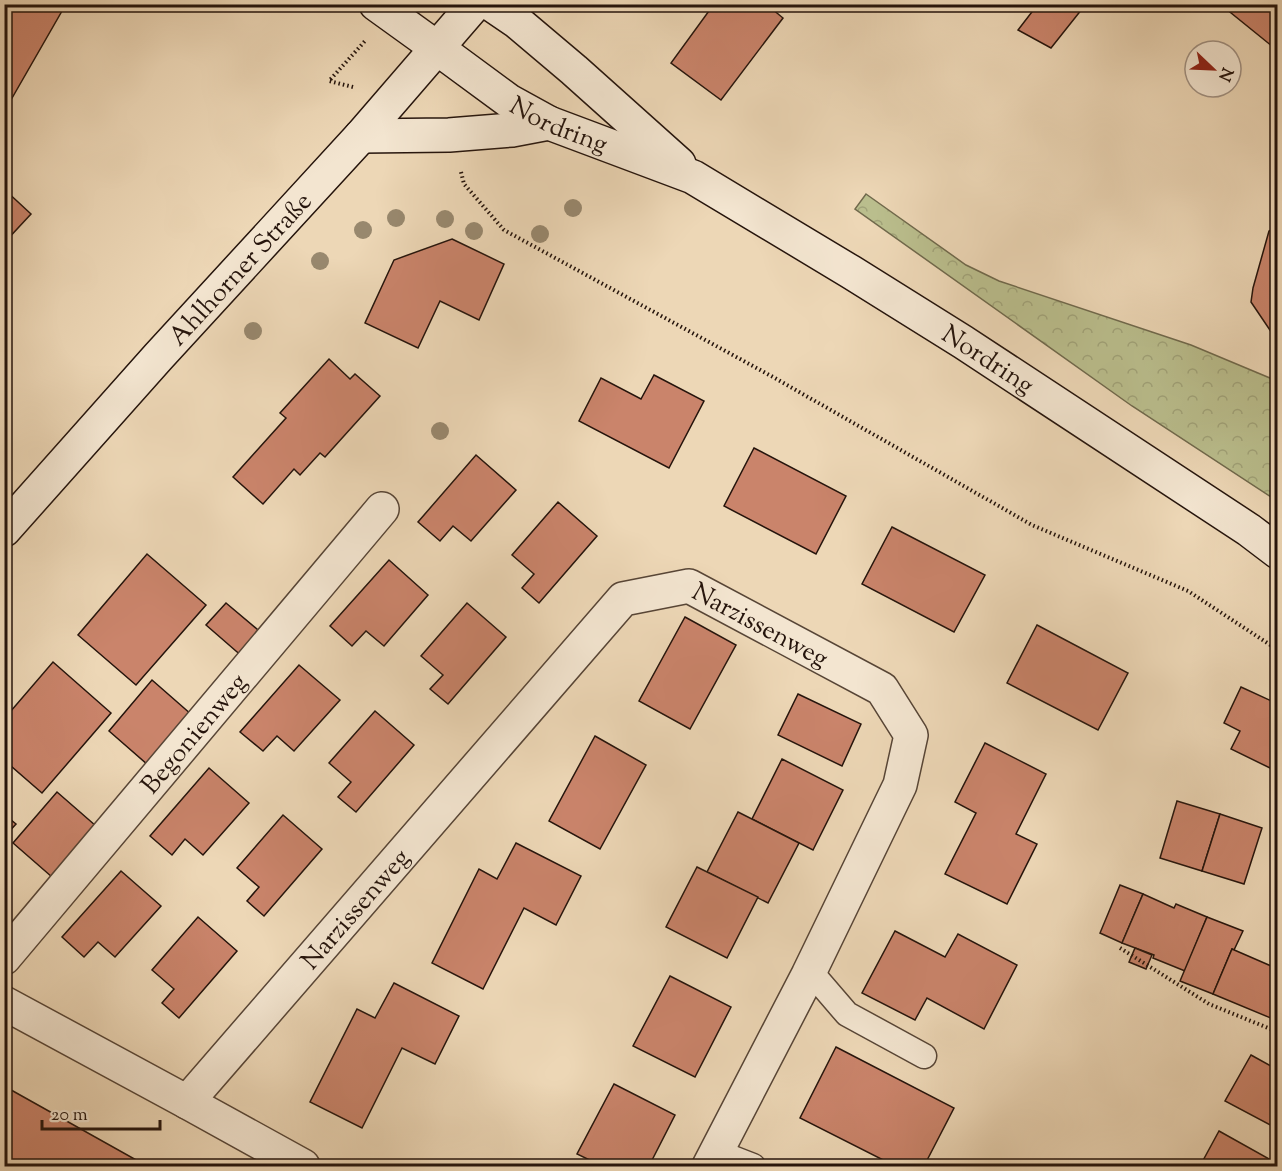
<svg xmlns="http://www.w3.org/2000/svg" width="1282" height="1171" viewBox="0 0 1282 1171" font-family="'Sorts Mill Goudy',serif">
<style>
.forest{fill:url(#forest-crowns);stroke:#70694c;stroke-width:1.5}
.building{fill:#ca846b;stroke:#25140c;stroke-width:1.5}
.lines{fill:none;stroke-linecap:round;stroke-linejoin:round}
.lane-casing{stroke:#574536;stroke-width:27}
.street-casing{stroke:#574536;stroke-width:36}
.secondary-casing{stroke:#25140c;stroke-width:36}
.path{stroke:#25140c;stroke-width:4;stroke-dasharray:1.5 3;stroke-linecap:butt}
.lane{stroke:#f3e5d0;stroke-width:24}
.street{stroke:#f3e5d0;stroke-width:33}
.secondary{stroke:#f3e5d0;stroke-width:33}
.tree{fill:#98886e}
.labels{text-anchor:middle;stroke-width:6;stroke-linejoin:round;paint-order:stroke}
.street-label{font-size:26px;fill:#25140c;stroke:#f3e5d0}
</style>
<defs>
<pattern id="forest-crowns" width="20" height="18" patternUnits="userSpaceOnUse" patternTransform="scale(1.5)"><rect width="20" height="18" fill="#babe8d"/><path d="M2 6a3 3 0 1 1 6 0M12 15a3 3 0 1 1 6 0" fill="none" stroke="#a0a278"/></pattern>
</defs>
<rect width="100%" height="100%" fill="#edd7b6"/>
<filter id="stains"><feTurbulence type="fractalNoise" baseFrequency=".00333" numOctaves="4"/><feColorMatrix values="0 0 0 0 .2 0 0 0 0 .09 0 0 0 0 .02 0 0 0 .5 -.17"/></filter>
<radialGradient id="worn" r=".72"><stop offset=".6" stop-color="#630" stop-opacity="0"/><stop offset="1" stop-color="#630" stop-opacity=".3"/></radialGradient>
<!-- forest -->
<polygon class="forest" points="866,194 966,265 999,281 1191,345 1277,381 1277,501 1132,406 855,209"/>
<!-- building -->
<g class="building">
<polygon points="4,4 66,4 4,112"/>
<polygon points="714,4 766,4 783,18 721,100 671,63"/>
<polygon points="1038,4 1086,4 1051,48 1018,30"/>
<polygon points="1220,4 1278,4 1278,51"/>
<polygon points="4,189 31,214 4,243"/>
<polygon points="1278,226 1278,342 1251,302 1253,288 1269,231"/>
<polygon points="452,239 504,264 479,320 440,301 418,348 365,323 394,260"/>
<polygon points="329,359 350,379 355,374 380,396 325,457 320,453 300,475 294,469 263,504 233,477 286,418 280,413"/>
<polygon points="654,375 704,401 669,468 579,421 601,378 641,399"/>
<polygon points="754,448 846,496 816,554 724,506"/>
<polygon points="476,455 516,490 471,541 453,526 440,541 418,522"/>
<polygon points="558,502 597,536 539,603 522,588 534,574 512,555"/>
<polygon points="892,527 985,575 954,632 862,584"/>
<polygon points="147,554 206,605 136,685 78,635"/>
<polygon points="389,560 428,595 384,646 366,631 352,646 330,626"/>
<polygon points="226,603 264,635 244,658 206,625"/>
<polygon points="467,603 506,637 448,704 430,689 443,675 421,656"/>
<polygon points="685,617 736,645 690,729 639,701"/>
<polygon points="1037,625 1128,673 1098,730 1007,683"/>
<polygon points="53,662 111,713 42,793 4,760 4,719"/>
<polygon points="299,665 340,700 294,751 277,736 263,751 240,732"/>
<polygon points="152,680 192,715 148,765 109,731"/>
<polygon points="1241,687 1278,704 1278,767 1272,764 1270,768 1231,749 1240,731 1224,723"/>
<polygon points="798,694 861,724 842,766 778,735"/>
<polygon points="375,711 414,745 356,812 338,797 351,782 329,763"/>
<polygon points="595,736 646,765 600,849 549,821"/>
<polygon points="985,743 1046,774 1016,834 1037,844 1007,904 945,874 976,813 955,802"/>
<polygon points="782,759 843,790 813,850 752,819"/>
<polygon points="209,768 249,803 203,855 185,839 172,855 150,836"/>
<polygon points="57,792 96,826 52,877 13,843"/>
<polygon points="1177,801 1220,814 1202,871 1160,858"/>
<polygon points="738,812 799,843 768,903 707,872"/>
<polygon points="4,814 16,824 4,837"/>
<polygon points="1220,814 1262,828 1244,884 1202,871"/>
<polygon points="283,815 322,849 264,916 247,901 259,887 237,868"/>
<polygon points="516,843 581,876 556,925 524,908 483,989 432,963 479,869 497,879"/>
<polygon points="697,867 758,897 727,958 666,927"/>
<polygon points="121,871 161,906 115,957 98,942 84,957 62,937"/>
<polygon points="1120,885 1143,894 1122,943 1100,933"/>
<polygon points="1143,894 1174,908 1176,904 1207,917 1185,971 1153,958 1154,955 1122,943"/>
<polygon points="198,917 237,951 179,1018 162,1003 174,989 152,970"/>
<polygon points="1207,917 1243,931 1234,950 1232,949 1213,994 1180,981"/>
<polygon points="895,931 945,957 958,934 1017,965 984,1029 927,998 915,1020 862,993"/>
<polygon points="1135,948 1152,955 1146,969 1129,962"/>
<polygon points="1232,949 1278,969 1278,1021 1213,994"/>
<polygon points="670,976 731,1007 695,1077 633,1046"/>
<polygon points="394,983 459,1016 435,1064 402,1048 362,1128 310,1102 357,1009 375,1018"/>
<polygon points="836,1047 954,1108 924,1166 895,1166 800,1118"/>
<polygon points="1251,1055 1278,1070 1278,1129 1225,1101"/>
<polygon points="614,1084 675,1115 649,1166 602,1166 577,1154"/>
<polygon points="4,1086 147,1166 4,1166"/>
<polygon points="1219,1131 1278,1164 1278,1166 1200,1166"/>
</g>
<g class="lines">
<defs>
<g id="lane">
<polyline points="810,971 847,1014 924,1056"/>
<polyline points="717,1152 753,1166"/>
</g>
<g id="street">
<path id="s1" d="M4 958 382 509"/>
<polyline points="4,1003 187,1102 303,1166"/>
<path id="s2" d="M187 1102 623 599 689 586 882 689 911 735 900 785 808 975 709 1166"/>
</g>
<g id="secondary">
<path id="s3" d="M376 4 437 48 509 101 549 123 693 177 851 272 963 342 1249 530 1278 552"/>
<polyline points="491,4 516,21 574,70 679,164"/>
<polyline points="361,136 449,135 512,130 549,123"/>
<path id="s4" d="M4 530 158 357 361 136 475 4"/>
</g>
</defs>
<!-- lane casing -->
<use href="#lane" class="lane-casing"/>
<!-- street casing -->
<use href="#street" class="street-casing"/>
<!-- secondary casing -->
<use href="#secondary" class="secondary-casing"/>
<!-- path -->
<g class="path">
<polyline points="353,87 329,81 365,41"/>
<polyline points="461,172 464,184 504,230 773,377 1032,525 1188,591 1278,650"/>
<polyline points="1120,948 1209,1004 1278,1032"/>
</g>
<!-- lane -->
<use href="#lane" class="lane"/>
<!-- street -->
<use href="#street" class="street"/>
<!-- secondary -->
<use href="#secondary" class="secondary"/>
</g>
<!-- trees -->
<g class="tree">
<circle cx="573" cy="208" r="9"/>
<circle cx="396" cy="218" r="9"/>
<circle cx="445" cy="219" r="9"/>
<circle cx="363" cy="230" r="9"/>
<circle cx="474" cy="231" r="9"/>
<circle cx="540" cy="234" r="9"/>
<circle cx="320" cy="261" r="9"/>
<circle cx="253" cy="331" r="9"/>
<circle cx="440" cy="431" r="9"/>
</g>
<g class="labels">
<!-- street labels -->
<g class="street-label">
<text dy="9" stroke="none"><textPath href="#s3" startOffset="220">Nordring</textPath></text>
<text dy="9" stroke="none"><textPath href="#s4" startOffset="352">Ahlhorner Straße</textPath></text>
<text dy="9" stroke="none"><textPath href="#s3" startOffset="711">Nordring</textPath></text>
<text dy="9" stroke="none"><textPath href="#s2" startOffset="814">Narzissenweg</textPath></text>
<text dy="9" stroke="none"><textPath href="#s1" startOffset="294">Begonienweg</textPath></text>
<text dy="9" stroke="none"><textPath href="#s2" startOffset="256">Narzissenweg</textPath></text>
</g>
</g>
<!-- margin -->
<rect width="1282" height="1171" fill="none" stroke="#edd7b6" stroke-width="24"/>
<rect x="6" y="6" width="1270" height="1159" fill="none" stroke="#25140c" stroke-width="3"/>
<rect x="12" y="12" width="1258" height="1147" fill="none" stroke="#25140c" stroke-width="1.5"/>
<!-- north arrow -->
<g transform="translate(1213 69) rotate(113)"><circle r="28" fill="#f3e5d0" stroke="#a19182" stroke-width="1.5"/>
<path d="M0-4.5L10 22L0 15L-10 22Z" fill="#8f2418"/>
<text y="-9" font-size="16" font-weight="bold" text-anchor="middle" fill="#25140c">N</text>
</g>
<!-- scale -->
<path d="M42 1120v9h118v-9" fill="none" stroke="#25140c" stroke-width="3"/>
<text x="51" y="1120" font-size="18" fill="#25140c" stroke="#f3e5d0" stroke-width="4.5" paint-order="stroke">20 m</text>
<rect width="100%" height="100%" filter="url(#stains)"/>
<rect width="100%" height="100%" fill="url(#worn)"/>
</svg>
